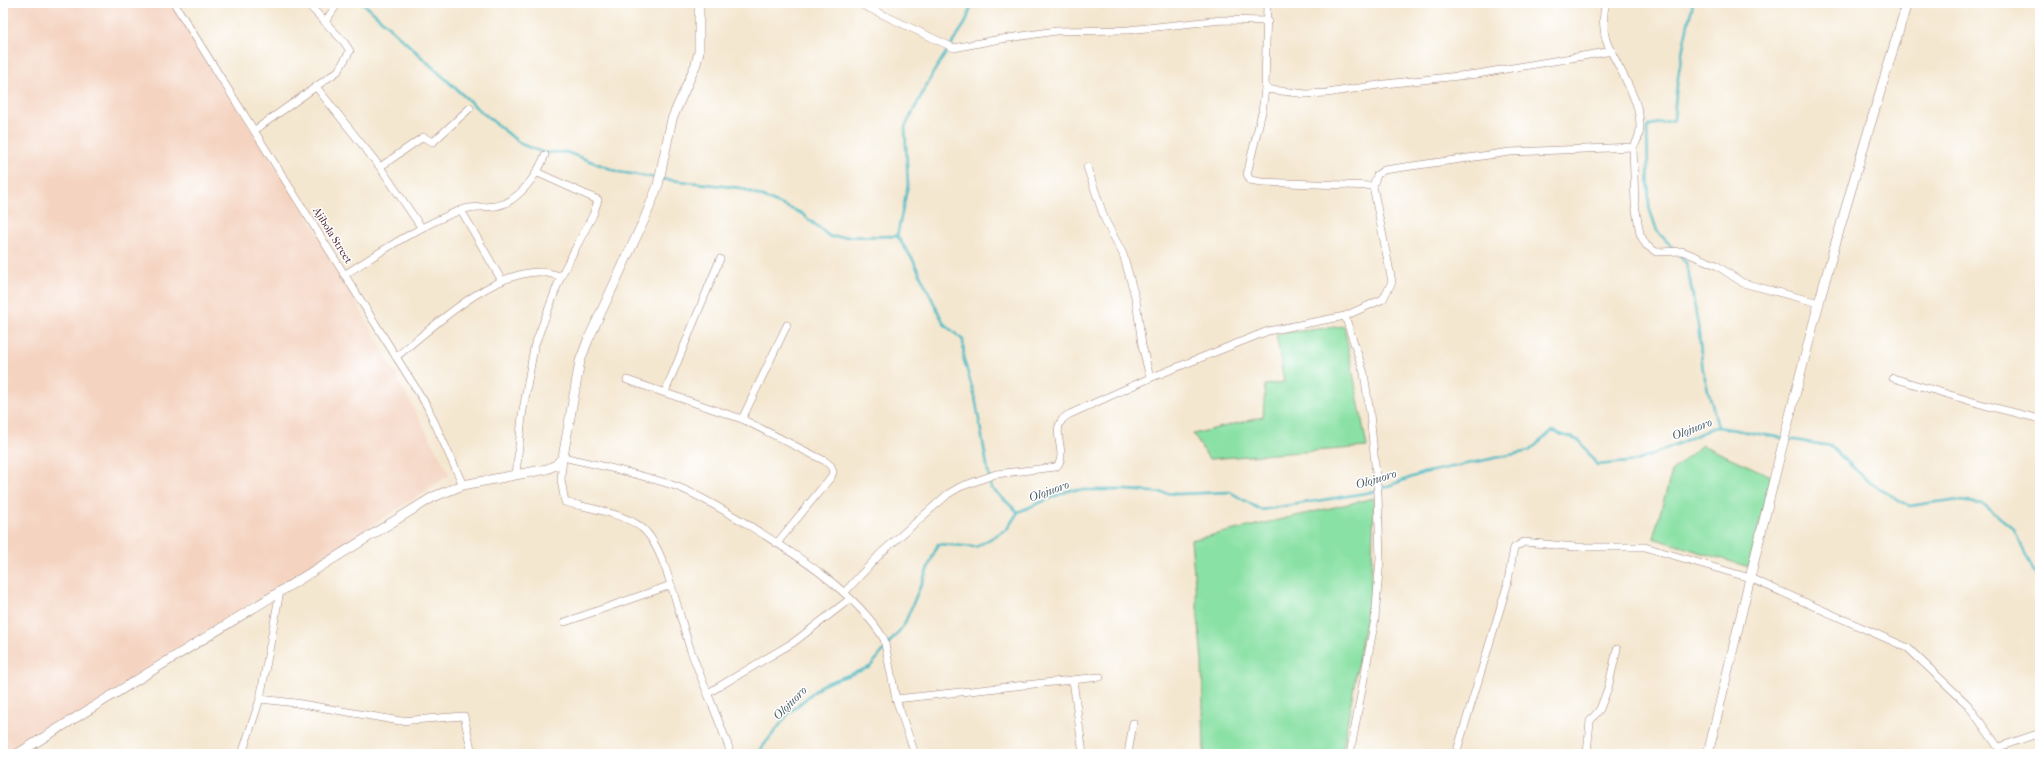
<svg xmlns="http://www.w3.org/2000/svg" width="2043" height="757" viewBox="0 0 2043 757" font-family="'IM FELL French Canon',serif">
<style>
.built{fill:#f4d3c0}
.green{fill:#8ae1a5;stroke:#6a8068}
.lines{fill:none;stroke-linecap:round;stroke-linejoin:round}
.stream{stroke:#4cbac4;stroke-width:2.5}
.minor-casing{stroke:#9f837e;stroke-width:8}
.tertiary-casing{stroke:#9f837e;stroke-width:10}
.minor{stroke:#fff;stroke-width:7}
.tertiary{stroke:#fff;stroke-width:9}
.labels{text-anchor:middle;stroke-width:3;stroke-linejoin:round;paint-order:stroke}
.street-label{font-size:11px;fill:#4a1f2b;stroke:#fff}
.water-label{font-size:12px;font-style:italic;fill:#4b5d68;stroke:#fff}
</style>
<rect width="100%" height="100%" fill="#fff"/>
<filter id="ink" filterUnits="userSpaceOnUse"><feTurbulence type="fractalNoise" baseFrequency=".025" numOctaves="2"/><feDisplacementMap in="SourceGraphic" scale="8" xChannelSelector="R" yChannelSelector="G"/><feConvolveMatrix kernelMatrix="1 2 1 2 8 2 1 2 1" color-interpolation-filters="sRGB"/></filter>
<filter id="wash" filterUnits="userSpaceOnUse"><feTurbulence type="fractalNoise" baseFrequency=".012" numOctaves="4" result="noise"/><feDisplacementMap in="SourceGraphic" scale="16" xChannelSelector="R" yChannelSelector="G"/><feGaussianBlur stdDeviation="0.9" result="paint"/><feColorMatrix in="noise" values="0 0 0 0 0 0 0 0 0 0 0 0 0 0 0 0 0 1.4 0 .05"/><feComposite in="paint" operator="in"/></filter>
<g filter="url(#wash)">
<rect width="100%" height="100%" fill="#f4e7d0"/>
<!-- built -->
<polygon class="built" points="3,3 172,3 324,243 450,475 16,754 3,754"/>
<!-- green -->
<g class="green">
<polygon points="1344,326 1367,447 1209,459 1193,434 1263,417 1265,385 1284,382 1276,334"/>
<polygon points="1702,445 1771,476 1749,567 1653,538 1672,471"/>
<polygon points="1374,498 1371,587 1342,754 1204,754 1202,661 1191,540"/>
</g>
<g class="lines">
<!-- stream -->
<g class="stream">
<polyline points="363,3 478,109 521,144 544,153 566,152 619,172 657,178"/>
<polyline points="662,179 741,188 801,213 830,237 897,236 913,260 944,324 963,340 964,360 975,397 991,488 1018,512"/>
<polyline points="897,236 908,185 905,127 933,73 966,22 972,3"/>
<path d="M1674 249 1657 231 1649 207 1647 128 1650 125 1674 120C1676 79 1683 42 1693 3"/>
<polyline points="1677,253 1687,264 1698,325 1703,371 1718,427"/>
<polyline points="887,646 904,625 938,544 976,547 1007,529 1018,512 1070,490 1127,490 1178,494 1230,492 1261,510 1372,492 1423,473 1529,451 1552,431 1580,441 1597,465 1637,461 1682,442 1712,428 1718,427 1830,446 1869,482 1909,506 1951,500 1983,504 2013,528 2036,576 2040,579"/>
<polyline points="754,754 760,750 790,712 822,685 870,667 884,650"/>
</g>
</g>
</g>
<g filter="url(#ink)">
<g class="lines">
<defs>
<g id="minor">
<polyline points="174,3 427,406 463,485"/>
<polyline points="858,3 954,48 995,40 1056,31 1128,30 1222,20 1268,21"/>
<polyline points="1267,3 1265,89 1262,112 1247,174 1250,180 1261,182 1373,186"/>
<path d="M1606 3C1602 15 1603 34 1608 45 1620 72 1655 120 1633 147L1635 204 1640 234 1646 245 1656 252 1682 251 1716 265 1743 283 1819 303"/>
<polyline points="325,22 338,3"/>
<polyline points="317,88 380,167 421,227"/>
<polyline points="1265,89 1306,94 1327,93 1385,84 1477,74 1612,51"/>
<polyline points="255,130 338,71 350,51 344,42 307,3"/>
<polyline points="380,167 423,137 433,142 470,108"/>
<polyline points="1087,167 1105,220 1123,254 1136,300 1142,345 1150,378"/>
<polyline points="461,210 502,281"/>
<path d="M344 275C382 251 419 226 461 210 477 204 496 211 511 200 526 190 539 171 545 155"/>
<polyline points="1345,316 1364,373 1370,414 1378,494 1380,559 1375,619 1350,754"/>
<path d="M396 357C433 327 493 269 543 272 549 273 555 275 561 276"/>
<polyline points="1893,378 1984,405 2040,419"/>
<polyline points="627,380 742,419 825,461 831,466 833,472 831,477 777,543"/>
<polyline points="665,392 720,259"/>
<polyline points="742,419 787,325"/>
<polyline points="516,475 522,416 534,347 561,276 593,215 598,200 536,172"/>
<path d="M844 593 881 553 948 494 960 487 996 474 1056 467C1069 456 1051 432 1062 420 1064 417 1068 415 1070 414L1150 378 1268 331 1345 316 1383 299 1392 282 1373 186 1377 175 1384 170 1510 152 1633 147"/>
<polyline points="565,622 671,585"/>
<polyline points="1073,680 1083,754"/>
<polyline points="708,693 794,642 850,599"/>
<polyline points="260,699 296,703 400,721 464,716 472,754"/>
<polyline points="896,699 1100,677"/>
<polyline points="1999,747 2040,733"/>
<path d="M729 748C717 715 703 684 691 651 680 622 666 547 642 528 624 513 587 508 565 502L561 480 563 457C601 466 641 474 678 487 701 496 723 510 745 523 792 552 854 590 884 639L896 699 915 754"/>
<polyline points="242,754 260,699 280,591"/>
<polyline points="1128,754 1133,723"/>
<polyline points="1456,754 1507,586 1514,548 1524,542 1575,547 1645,547 1750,578 1908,648 1968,705 2003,754"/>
<polyline points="1587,754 1590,721 1600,709 1608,688 1617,649"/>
</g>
<g id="tertiary">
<polyline points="17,754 433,497 463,485 547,469 556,465 563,457 580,361 588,340 645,218 658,185 672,119 696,64 699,52 699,3"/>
<path d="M1708 754C1744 603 1779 452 1819 303 1846 202 1877 103 1907 3"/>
</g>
</defs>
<!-- minor casing -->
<use href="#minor" class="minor-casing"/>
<!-- tertiary casing -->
<use href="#tertiary" class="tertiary-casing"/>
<!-- minor -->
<use href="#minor" class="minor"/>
<!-- tertiary -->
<use href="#tertiary" class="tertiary"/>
</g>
</g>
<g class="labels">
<!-- street labels -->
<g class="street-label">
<text transform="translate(333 235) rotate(58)" y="4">Ajibola Street</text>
</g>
<!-- water labels -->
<g class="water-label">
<text transform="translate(1692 429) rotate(-21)" y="4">Olojuoro</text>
<text transform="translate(1376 479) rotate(-17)" y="4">Olojuoro</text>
<text transform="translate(1049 491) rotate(-20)" y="4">Olojuoro</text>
<text transform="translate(790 703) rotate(-45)" y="4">Olojuoro</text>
</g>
</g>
<!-- margin -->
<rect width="2043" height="757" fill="none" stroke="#fff" stroke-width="16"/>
</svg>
